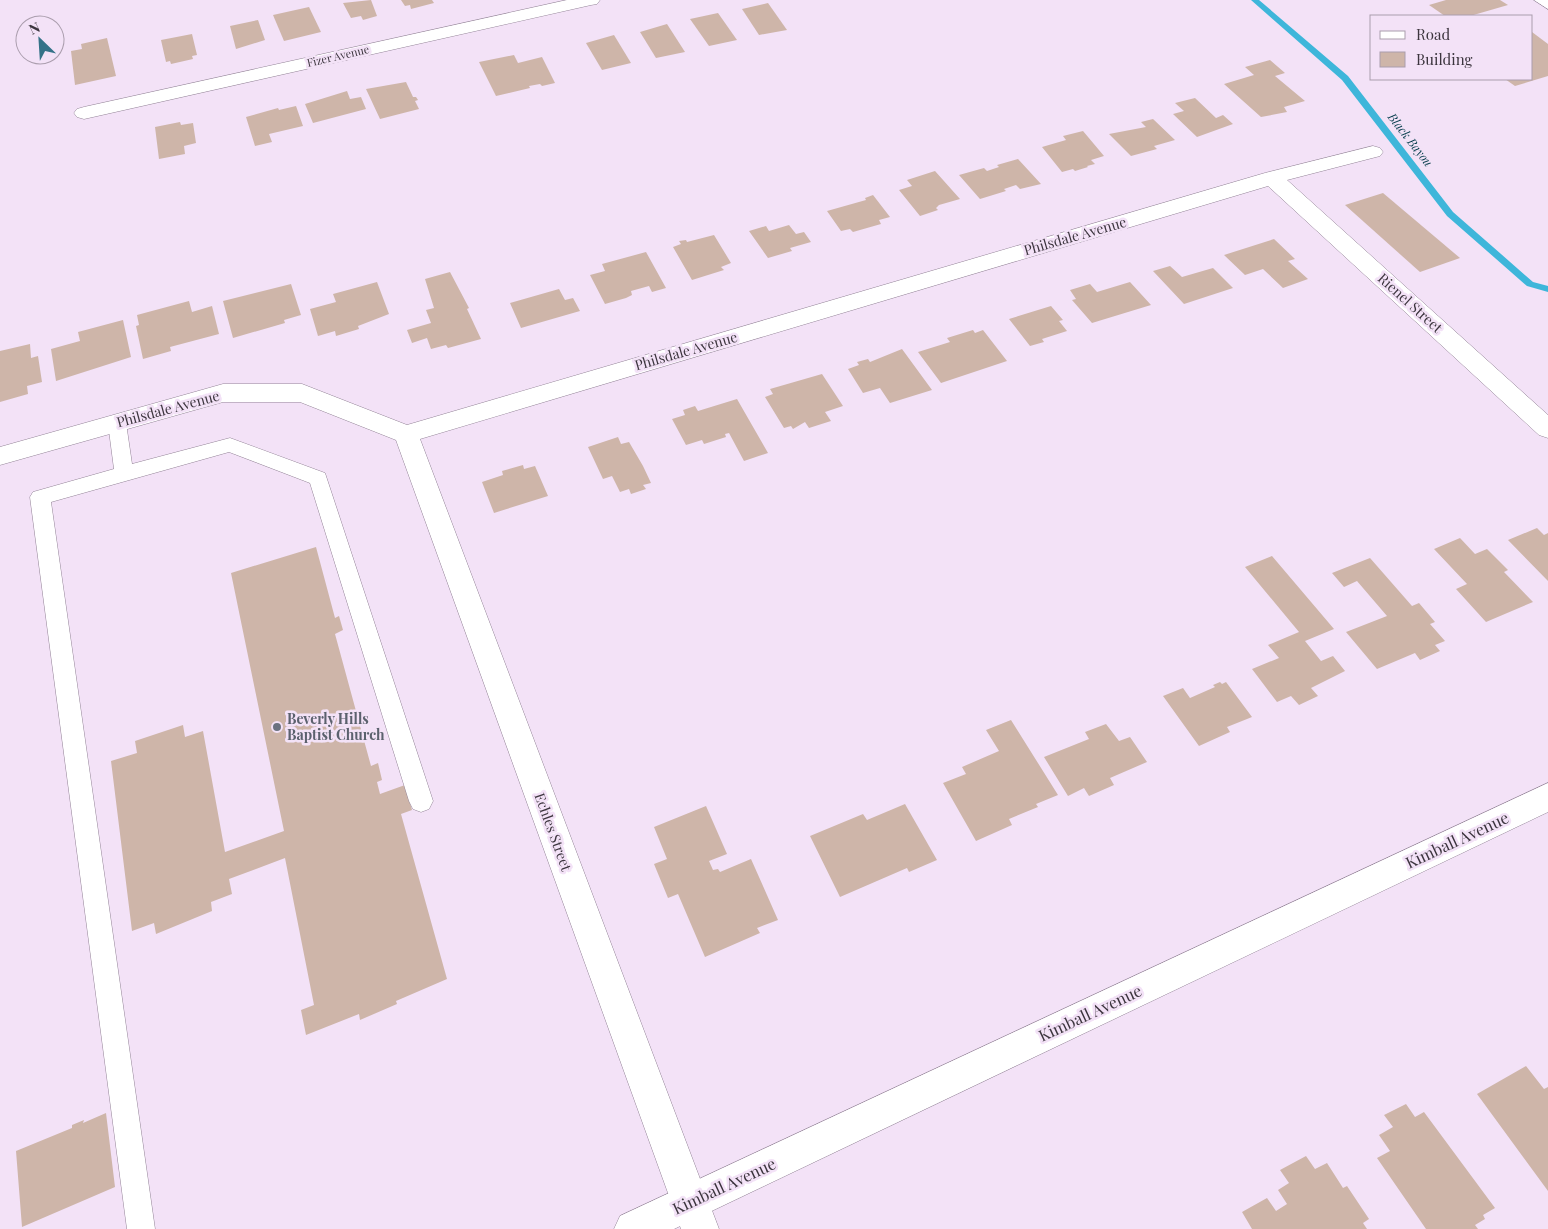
<svg xmlns="http://www.w3.org/2000/svg" width="1548" height="1229" viewBox="0 0 1548 1229" font-family="'Playfair Display',serif">
<style>
.lines{fill:none;stroke-linecap:round;stroke-linejoin:round}
.stream{fill:#3eb6da;fill-rule:evenodd}
.building{fill:#ceb5a9}
.lane-casing{stroke:#938497;stroke-width:1}
.street-casing{stroke:#938497;stroke-width:1}
.secondary-casing{stroke:#938497;stroke-width:1}
.lane{fill:#fff;fill-rule:evenodd}
.street{fill:#fff;fill-rule:evenodd}
.secondary{fill:#fff;fill-rule:evenodd}
.worship-dot{fill:#6b7280;stroke:#f3e2f7;stroke-width:2}
.labels{text-anchor:middle;stroke-width:5;stroke-linejoin:round;paint-order:stroke}
.far-street-label{font-size:11px;fill:#3c353e;stroke:#f3e2f7}
.far-water-label{font-size:12px;font-style:italic;fill:#033b4a;stroke:#f3e2f7}
.street-label{font-size:14px;fill:#3c353e;stroke:#f3e2f7}
.worship-label{font-size:14px;font-weight:bold;fill:#5b616d;stroke:#f3e2f7;text-anchor:start}
.near-street-label{font-size:16px;fill:#3c353e;stroke:#f3e2f7}
</style>
<rect width="100%" height="100%" fill="#f3e2f7"/>
<g class="lines">
<!-- stream -->
<polygon class="stream" points="1251,0 1259,0 1348,76 1453,212 1533,282 1548,286 1548,292 1527,286 1447,216 1342,80"/>
</g>
<!-- building -->
<g class="building">
<polygon points="371,0 377,16 363,20 361,16 351,18 343,3"/>
<polygon points="401,0 432,0 434,3 411,9 410,5 405,6"/>
<polygon points="1446,0 1500,0 1508,5 1470,16 1445,16 1429,5"/>
<polygon points="768,3 787,30 759,35 742,9"/>
<polygon points="309,7 321,32 284,41 273,15"/>
<polygon points="718,13 737,40 709,46 690,19"/>
<polygon points="258,20 265,40 236,49 230,26"/>
<polygon points="667,24 685,52 656,58 640,32"/>
<polygon points="1532,32 1548,44 1548,76 1515,86 1505,79 1532,79"/>
<polygon points="192,34 197,55 192,56 193,59 171,64 170,61 166,62 161,40"/>
<polygon points="614,35 631,63 602,70 586,43"/>
<polygon points="107,38 116,76 75,85 71,51 82,49 81,44"/>
<polygon points="514,55 518,63 542,57 555,83 542,86 540,84 529,86 530,88 496,96 479,62"/>
<polygon points="1270,60 1285,73 1275,76 1305,101 1284,107 1287,112 1261,117 1224,84 1254,75 1245,67"/>
<polygon points="406,82 413,97 416,97 418,100 415,101 419,109 380,119 366,89"/>
<polygon points="347,91 350,99 361,97 366,109 313,123 305,104"/>
<polygon points="1195,98 1216,118 1223,115 1233,124 1197,137 1173,114 1184,111 1175,103"/>
<polygon points="296,106 303,126 269,134 272,142 255,146 246,117 278,108 279,110"/>
<polygon points="1153,119 1175,140 1154,146 1157,149 1131,156 1109,134 1146,127 1141,122"/>
<polygon points="180,122 181,125 193,123 196,143 184,146 185,154 159,159 155,127"/>
<polygon points="1083,131 1104,156 1091,160 1095,164 1087,166 1088,167 1075,171 1073,169 1062,172 1042,147 1066,140 1063,136"/>
<polygon points="1018,159 1041,184 1020,189 1016,185 1004,189 1006,191 980,199 959,175 984,168 987,171 999,167 997,165"/>
<polygon points="935,171 960,199 939,205 936,208 938,210 920,216 899,190 912,186 907,180"/>
<polygon points="1383,193 1460,258 1420,272 1345,205"/>
<polygon points="873,195 890,217 879,220 881,224 853,232 850,229 841,231 827,211 866,200 865,198"/>
<polygon points="789,225 796,234 804,232 811,242 790,248 792,251 768,258 749,231 766,226 769,231"/>
<polygon points="714,235 731,263 721,267 724,270 692,280 673,247 681,244 679,241 686,240 687,242"/>
<polygon points="1274,239 1295,259 1288,261 1308,279 1283,288 1263,269 1245,275 1224,255"/>
<polygon points="646,252 666,288 652,292 649,286 631,291 632,295 626,298 605,304 590,275 605,271 602,264"/>
<polygon points="1170,266 1182,277 1213,268 1233,288 1184,304 1153,271"/>
<polygon points="450,272 469,308 467,309 481,339 448,348 446,345 431,349 427,338 412,343 407,330 431,323 426,310 434,308 425,279"/>
<polygon points="377,282 389,314 358,326 359,329 336,336 335,331 318,336 310,309 336,302 333,294"/>
<polygon points="1130,282 1151,305 1092,323 1072,300 1076,299 1070,290 1090,284 1097,292"/>
<polygon points="291,284 301,315 284,320 285,323 233,338 223,301"/>
<polygon points="559,289 565,300 573,298 580,311 521,328 510,303"/>
<polygon points="189,301 192,312 212,306 219,334 170,347 171,351 143,359 136,326 139,325 137,315"/>
<polygon points="1051,306 1063,320 1059,321 1067,331 1042,339 1044,342 1030,346 1009,319"/>
<polygon points="123,320 131,357 56,381 51,349 80,341 78,332"/>
<polygon points="973,330 975,333 983,330 1007,361 941,383 918,352 950,342 947,338"/>
<polygon points="30,344 31,358 38,356 42,382 27,386 28,394 0,402 0,351"/>
<polygon points="902,349 932,390 890,403 880,388 863,393 848,369 859,365 857,362 868,359 870,362"/>
<polygon points="822,374 843,406 825,412 831,421 809,428 805,422 793,429 791,426 784,428 765,397 773,394 770,389"/>
<polygon points="737,399 768,453 744,461 729,433 725,434 726,437 704,444 702,440 686,445 672,419 685,415 683,410 695,406 698,411"/>
<polygon points="618,437 621,444 629,442 643,466 651,483 643,485 646,489 631,494 629,489 620,492 612,476 603,479 588,447"/>
<polygon points="523,465 524,469 535,466 548,496 494,513 482,482 503,475 502,471"/>
<polygon points="1537,528 1544,535 1548,533 1548,581 1508,540"/>
<polygon points="1460,538 1475,554 1487,549 1508,570 1504,572 1533,602 1486,622 1456,589 1467,584 1434,549"/>
<polygon points="316,547 335,618 339,616 343,630 335,634 371,766 378,763 382,780 377,782 380,794 405,785 412,810 401,814 447,979 396,1001 397,1004 360,1020 359,1014 306,1035 301,1010 314,1005 285,858 229,879 232,894 211,902 212,911 156,934 154,923 132,931 111,761 137,753 135,741 183,725 185,737 203,731 225,852 284,831 231,573"/>
<polygon points="1272,556 1334,629 1305,641 1321,661 1333,656 1345,671 1311,688 1318,696 1299,705 1291,696 1277,702 1252,669 1279,658 1268,645 1299,632 1245,567"/>
<polygon points="1370,558 1412,606 1419,603 1435,622 1430,624 1445,641 1435,645 1440,651 1420,660 1415,653 1377,669 1346,632 1387,616 1357,581 1344,587 1332,573"/>
<polygon points="1220,682 1222,684 1226,682 1252,717 1227,727 1230,732 1199,746 1163,696 1183,688 1190,698 1215,687 1213,685"/>
<polygon points="1011,720 1058,795 1036,804 1038,807 1009,819 1012,825 976,841 943,783 966,774 962,767 999,751 986,730"/>
<polygon points="1106,724 1119,741 1130,737 1147,762 1110,778 1114,785 1089,796 1084,788 1068,796 1044,757 1089,739 1085,732"/>
<polygon points="905,804 937,860 909,872 907,868 840,897 810,836 863,814 867,820"/>
<polygon points="706,806 727,854 709,861 713,870 718,869 720,872 751,859 778,920 757,928 760,933 705,957 678,894 668,898 654,864 667,859 654,827"/>
<polygon points="1526,1066 1544,1089 1548,1087 1548,1191 1477,1094"/>
<polygon points="1406,1104 1415,1117 1424,1112 1495,1208 1483,1215 1485,1219 1475,1225 1478,1229 1426,1229 1377,1158 1390,1151 1379,1135 1393,1127 1384,1115"/>
<polygon points="106,1113 115,1187 22,1227 16,1151 72,1128 72,1125 84,1120 83,1123"/>
<polygon points="1306,1156 1315,1169 1327,1163 1343,1188 1347,1186 1369,1219 1363,1223 1367,1229 1252,1229 1242,1212 1267,1198 1276,1211 1287,1204 1278,1190 1289,1183 1280,1170"/>
</g>
<g class="lines">
<defs>
<g id="lane">
<polygon points="1534,0 1548,0 1548,9"/>
<polygon points="117,416 124,418 126,423 132,464 230,438 325,473 433,801 429,809 421,812 413,809 409,801 310,483 229,452 51,502 155,1229 127,1229 30,497 33,492 114,469 108,423 110,418"/>
</g>
<g id="street">
<polygon points="567,0 600,0 597,4 591,5 84,119 77,117 74,113 77,109 84,107"/>
<polygon points="1373,146 1380,148 1383,152 1380,156 1287,180 1548,415 1548,438 1539,435 1268,186 420,439 719,1229 681,1229 396,440 300,402 223,402 0,465 0,447 223,384 302,384 407,425 1265,173"/>
</g>
<polygon id="secondary" points="1548,783 1548,812 674,1229 614,1229 620,1216"/>
</defs>
<!-- lane casing -->
<use href="#lane" class="lane-casing"/>
<!-- street casing -->
<use href="#street" class="street-casing"/>
<!-- secondary casing -->
<use href="#secondary" class="secondary-casing"/>
<!-- lane -->
<use href="#lane" class="lane"/>
<!-- street -->
<use href="#street" class="street"/>
<!-- secondary -->
<use href="#secondary" class="secondary"/>
</g>
<!-- markers -->
<circle class="worship-dot" cx="277" cy="727" r="5"/>
<g class="labels">
<!-- far-street labels -->
<g class="far-street-label">
<text transform="translate(338 56) rotate(-13)" y="4">Fizer Avenue</text>
</g>
<!-- far-water labels -->
<g class="far-water-label">
<text transform="translate(1410 140) rotate(52)" y="4">Black Bayou</text>
</g>
<!-- street labels -->
<g class="street-label">
<text transform="translate(1075 236) rotate(-16)" y="5">Philsdale Avenue</text>
<text transform="translate(1410 303) rotate(42)" y="5">Rienel Street</text>
<text transform="translate(686 351) rotate(-16)" y="5">Philsdale Avenue</text>
<text transform="translate(168 409) rotate(-15)" y="5">Philsdale Avenue</text>
<text transform="translate(553 832) rotate(70)" y="5">Echles Street</text>
</g>
<!-- worship labels -->
<g class="worship-label">
<text x="287" y="724">Beverly Hills<tspan x="287" dy="16">Baptist Church</tspan></text>
</g>
<!-- near-street labels -->
<g class="near-street-label">
<text transform="translate(1457 840) rotate(-25)" y="6">Kimball Avenue</text>
<text transform="translate(1090 1013) rotate(-25)" y="6">Kimball Avenue</text>
<text transform="translate(724 1186) rotate(-25)" y="6">Kimball Avenue</text>
</g>
</g>
<!-- legend -->
<rect x="1370" y="15" width="162" height="65" fill="#f3e2f7" stroke="#aa9dad"/>
<rect x="1380" y="31" width="25" height="8" fill="#ffffff" stroke="#aa9dad"/>
<text x="1416" y="40" font-size="15" fill="#3c353e">Road</text>
<rect x="1380" y="52" width="25" height="15" fill="#ceb5a9" stroke="#aa9dad"/>
<text x="1416" y="65" font-size="15" fill="#3c353e">Building</text>
<!-- north arrow -->
<g transform="translate(40 40) rotate(335)"><circle r="24" fill="#f3e2f7" stroke="#aa9dad"/>
<path d="M0-4L9 19L0 12L-9 19Z" fill="#347288"/>
<text y="-8" font-size="14" font-weight="bold" text-anchor="middle" fill="#3c353e">N</text>
</g>
</svg>
